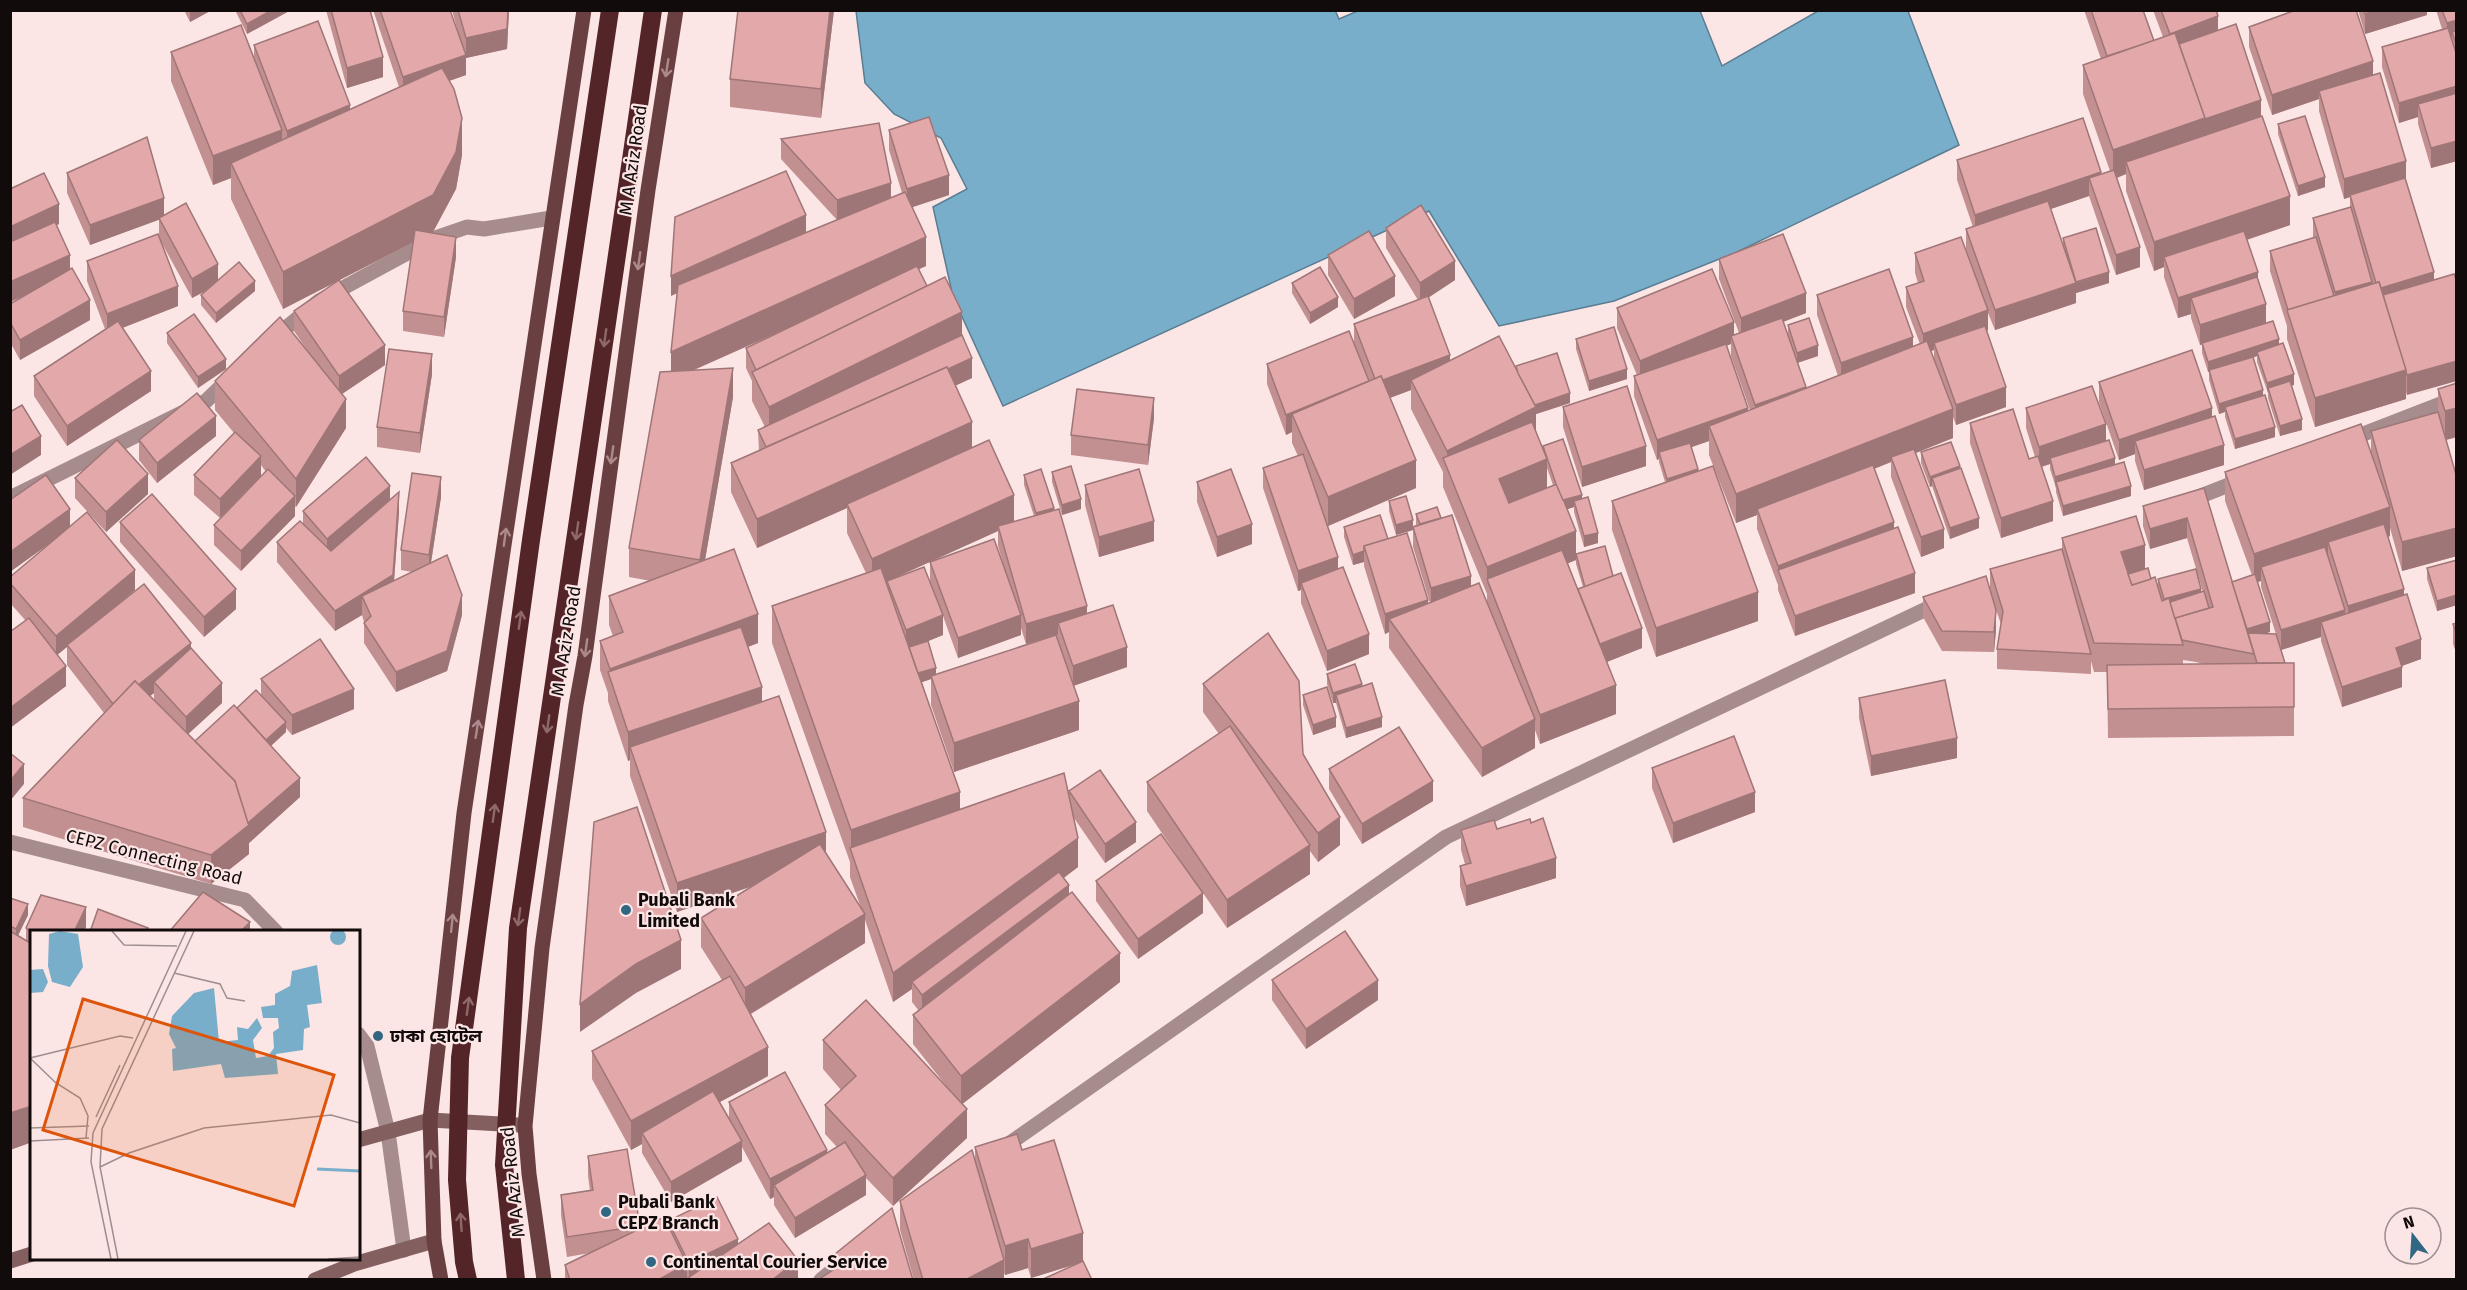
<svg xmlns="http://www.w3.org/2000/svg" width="2467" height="1290" viewBox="0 0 2467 1290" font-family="'Fira Sans','Noto Sans Bengali',sans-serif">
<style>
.water{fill:#79aecb;stroke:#5a7d91;stroke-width:1.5}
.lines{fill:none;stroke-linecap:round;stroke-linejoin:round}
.street{stroke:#a68c8d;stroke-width:15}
.secondary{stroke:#835f60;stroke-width:15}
.primary{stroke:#6a3f42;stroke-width:15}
.highway-bridge{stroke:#532428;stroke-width:18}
.wall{fill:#c39092;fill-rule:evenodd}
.shaded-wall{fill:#9f7677}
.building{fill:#e3a8aa;stroke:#9f7677;stroke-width:1.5}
.oneway{stroke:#ac8a8b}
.oneway2{stroke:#8e686a}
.poi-dot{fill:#316782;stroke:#fce5e5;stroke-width:2}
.labels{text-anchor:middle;stroke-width:4.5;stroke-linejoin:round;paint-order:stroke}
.street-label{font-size:18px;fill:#120b0b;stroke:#fce5e5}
.poi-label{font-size:18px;font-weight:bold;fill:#120b0b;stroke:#fce5e5;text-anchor:start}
.inset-river{fill:none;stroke:#79aecb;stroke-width:3}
.inset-road{fill:none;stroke:#9e8e8e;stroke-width:1.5}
.view{fill:#dd550c;fill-opacity:0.15;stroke:#dd550c;stroke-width:3}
.inset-edge{fill:none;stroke:#120b0b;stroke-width:3}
</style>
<rect width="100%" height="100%" fill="#fce5e5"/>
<!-- water -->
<polygon class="water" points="1335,10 1339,19 1360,10 1700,11 1722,66 1818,11 1908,11 1959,145 1737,252 1614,301 1499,326 1429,211 1003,406 953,297 933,207 967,189 941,138 894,114 865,83 856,11"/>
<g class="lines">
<!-- street -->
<g class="street">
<polyline points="272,339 319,301 435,238 467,227 484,229 551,218"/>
<polyline points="2348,440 2456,398"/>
<polyline points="10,498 206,401 228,380"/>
<polyline points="2188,501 2244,479"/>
<polyline points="10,842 245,900 276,932"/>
<polyline points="358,1034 367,1046 388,1132 404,1250"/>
<polyline points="1003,1148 1446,837 1941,602"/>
<polyline points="821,1280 851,1255"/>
</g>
<!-- secondary -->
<g class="secondary">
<polyline points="358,1140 430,1120 518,1125"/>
<polyline points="10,1261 32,1254"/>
<polyline points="315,1280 354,1264 434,1241"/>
</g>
<!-- primary -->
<g class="primary">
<polyline points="441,1280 434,1241 430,1120 464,813 584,10"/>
<polyline points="544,1280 529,1174 525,1126 542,948 576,705 585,656 648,190 676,10"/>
</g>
<!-- highway-bridge -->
<g class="highway-bridge">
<polyline points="468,1280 464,1262 457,1180 460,1058 531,540 610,10"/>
<polyline points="516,1280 504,1165 518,928 653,10"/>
</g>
</g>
<!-- wall -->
<g class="wall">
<polygon points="184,10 212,10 190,22"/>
<polygon points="235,10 291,10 247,34"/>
<polygon points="326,10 370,10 383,77 347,88"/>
<polygon points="373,10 450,10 461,43 452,10 509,10 507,49 466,58 466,57 466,75 449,81 462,155 456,189 433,232 431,233 456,257 444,337 403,331 403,311 414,242 283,309 231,199 231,178 213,185 171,81 171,52 254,59 254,45 350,109 399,87"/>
<polygon points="834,10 821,118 730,107 730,79"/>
<path d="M2084 10H2143L2154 41 2163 37 2153 10H2216L2218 30 2261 116 2290 225 2247 240 2258 278 2266 323 2279 344 2294 385H2292L2302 430 2280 436 2268 398V393L2257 362V356L2253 358 2275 437 2235 449 2225 417V412L2219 414 2209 380V372H2208L2202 353V344L2200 345 2191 318V314L2178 318 2164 277V267L2154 271 2126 191V174L2117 178 2140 267 2116 275 2089 196 2050 209 2063 244V238L2109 283 2076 293V303L1995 330 1988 313V330L1987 331 2006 407 1956 425 1953 417V438L1916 453 1944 548 1921 557 1891 477V462L1874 469 1894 528 1915 593 1795 636 1778 590V585L1757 529V515L1736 523 1709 455V441L1691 447 1698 471 1758 621 1656 657 1612 530V501L1665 482 1659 462V459L1657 460 1634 396V376L1637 375 1617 328V308L1734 335 1739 333 1719 279V259L1806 313 1783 322 1788 335V325L1818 356 1797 363 1806 388 1838 376 1817 315V295L1913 347 1920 344 1906 307V287L1918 283 1915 273V253L1974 271 1966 249V229L1973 227 1957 180V160L2101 174 2110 171 2083 94V65L2101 59ZM1731 344V356L1750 410 1748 411 1726 345ZM1934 350V360L1931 351Z"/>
<polygon points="2358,10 2427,10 2427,15 2365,34"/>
<polygon points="2436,10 2457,10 2457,161 2431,168 2418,124 2418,117 2399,123 2382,67 2382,47 2442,29"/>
<polygon points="2249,27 2373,75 2406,179 2434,272 2407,395 2406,392 2406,399 2315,427 2287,339 2287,326 2270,271 2270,251 2313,238 2313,218 2350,207 2350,197 2344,199 2319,111 2319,99 2272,115 2249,47"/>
<polygon points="2278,124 2325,187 2298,196 2278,134"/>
<path d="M889 130 949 195 912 207 926 266 919 269 927 286 962 336 972 378 956 385 972 448 1014 521 1034 516 1024 485V475L1054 510 1087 613 1127 667 1073 686 1079 730 954 772 931 705V679L922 682 960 809 1069 797V791L1136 842 1105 863 1074 818 1078 867 1064 878 1069 894 1120 982 962 1104 967 1138 893 1206 866 1178V1195L795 1238 774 1205V1197L770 1199 742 1147V1161L671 1202 642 1153V1144L631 1150 592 1079V1051L722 980 701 947V918L751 886 677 912 630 776V760L628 761 608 701V693L600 670V641L613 636 609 625V596L651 581 629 577V548L671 372 677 293 671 296 806 233 842 218 837 220 781 159V139L891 198 902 193 889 150ZM804 321 746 348V368L752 381V401L765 427 758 430 759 451 731 463V492L757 548 847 508V533L866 573 772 606V643L850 862V877L861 908 826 853 762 702 748 647 758 643 705 560 733 397 694 370ZM998 531V546L1004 567 932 561ZM930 562V582L939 606 887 581V584L886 582ZM943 616 958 658 1021 635V628L1026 644 1047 638 936 675 926 642 943 635ZM865 920 893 1002 912 989V1002L919 1011 913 1015V1044L951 1092 823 1040V1069L841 1090 825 1105V1134L837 1147 827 1153 729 1102V1118L720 1102 768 1076 751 1014 865 943Z"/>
<polygon points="67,173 164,215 218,280 255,291 216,323 201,305 201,295 206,291 192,298 159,238 159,219 90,245 67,193"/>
<polygon points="10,189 59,224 57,225 70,270 90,320 20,360 10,342 10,304 25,295 10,302"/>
<path d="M1386 228 1455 280 1428 298 1450 361 1516 368V366L1570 403 1536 414V432L1543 450V446L1582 499 1598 543 1584 547 1574 512V507L1567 509 1576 560 1568 563 1578 589 1583 587 1576 564V554L1613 576 1642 648 1607 662 1616 714 1540 744 1535 730V748L1482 777 1389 648V632L1385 634 1364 566V562L1353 565 1344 537V527L1388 539 1428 603H1430L1413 547V530L1396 535 1389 511V501L1413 526 1416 525V514L1441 518 1471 586 1487 602V594L1443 487V472L1411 409V390L1390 398 1416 488 1328 526 1338 568 1369 654 1327 671 1301 603V590L1298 591 1263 488V468L1298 456 1292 443V432L1286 435 1267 384V364L1354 344V324L1418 300 1386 248ZM1547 468 1553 485 1547 488Z"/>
<polygon points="1328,255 1395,296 1354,319 1328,275"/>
<polygon points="87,261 178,306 122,328 151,391 67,446 34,396 34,376 105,329 87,281"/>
<polygon points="1292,283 1338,307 1310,324 1292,293"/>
<polygon points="294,311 385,365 342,394 346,428 296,507 295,506 295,516 241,571 214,545 214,525 266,472 261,465 220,518 194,495 194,475 234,433 215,410 215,381 309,353 294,331"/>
<polygon points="167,333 226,369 198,388 167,343"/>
<polygon points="1576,339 1627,379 1589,391 1576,349"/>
<polygon points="432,374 420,453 377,447 377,427"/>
<polygon points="2099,382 2212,417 2224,465 2144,490 2135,461 2135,454 2119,460 2099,402"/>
<path d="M2438 389 2457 437 2446 440 2457 478V556L2402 571 2390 528V536L2388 537 2421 659 2402 666V687L2342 707 2321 641V637L2281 650 2261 587V581L2257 582 2270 632 2266 633 2285 663H2294V736L2108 738 2107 672H2094L2091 661V674L1997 669V649L2001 624 1996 610V630L1994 652 1942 651 1923 617V597L1990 588V569L2062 552V538L2145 569 2158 587V579L2203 592 2187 538 2150 549 2143 526V506L2204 488 2232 582 2252 575 2225 501V472L2371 451V431L2438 413ZM2183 660 2196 662 2203 664H2183Z"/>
<polygon points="1563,407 1646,466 1582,487 1563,427"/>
<polygon points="2026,408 2106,441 2115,464 2131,496 2063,516 2056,492 2056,488 2050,469 2050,464 2042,467 2053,521 2001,538 1970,443 1970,423 2029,459 2035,457 2026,428"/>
<polygon points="1154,418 1148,465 1071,455 1071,435"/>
<polygon points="216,436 157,483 139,460 139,440"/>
<polygon points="1921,452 1960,469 1979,528 1950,539 1932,486 1930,487 1921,463"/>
<polygon points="1052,472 1081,509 1062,515 1052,482"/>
<polygon points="75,478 148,494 106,532 75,498"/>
<polygon points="1197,482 1252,544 1217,557 1197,502"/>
<polygon points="1085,485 1154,541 1099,557 1085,505"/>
<polygon points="441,497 431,563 462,615 447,671 396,692 364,643 364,622 362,615 335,631 277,562 277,542 303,523 303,511 390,500 399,512 394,581 412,572 401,570 401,550"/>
<polygon points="120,522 236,609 204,637 120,542"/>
<path d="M70 527 135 590 98 621 191 649 222 703 188 734 195 741 237 708 261 695V679L354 709 292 735 286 728V732L271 746 300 797 249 843V854L211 884 23 827V798L104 713 67 665V647L57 655 66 686 10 728V632L26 621 10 603V577ZM154 693V700L150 696Z"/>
<polygon points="2457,560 2457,605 2437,611 2427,579 2427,568"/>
<polygon points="2457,623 2457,655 2453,644 2453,624"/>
<polygon points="1327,674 1362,686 1382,727 1346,738 1336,703 1333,703 1327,684"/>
<polygon points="1203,684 1303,754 1340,845 1318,862 1310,851 1310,874 1227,928 1203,893 1203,913 1138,959 1096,901 1096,881 1193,879 1147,811 1147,782 1219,734 1203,712"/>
<polygon points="1303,695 1336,727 1313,735 1303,705"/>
<polygon points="1859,698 1957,758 1871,776 1859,718"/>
<polygon points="1652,768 1755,812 1673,843 1652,788"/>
<polygon points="1329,769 1433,801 1362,844 1329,789"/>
<polygon points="1497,829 1556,878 1466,906 1460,886 1460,866 1465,864 1461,850 1461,830"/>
<polygon points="10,898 28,915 18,936 26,940 26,928 86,927 32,932 32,1142 10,1150"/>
<polygon points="1272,980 1378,1000 1306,1049 1272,1000"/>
<polygon points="975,1147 1022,1150 1073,1265 1031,1278 1028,1268 1005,1275 1004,1273 1004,1280 914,1280 900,1230 900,1201 975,1158"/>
<polygon points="588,1156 640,1226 640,1229 668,1225 668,1221 738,1244 798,1279 565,1280 565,1265 590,1253 567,1257 561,1215 561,1195 590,1191 588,1176"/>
<polygon points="835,1254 913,1280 835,1268"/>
</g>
<!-- shaded-wall -->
<g class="shaded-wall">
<polygon points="190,10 212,10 190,22"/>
<polygon points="272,10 291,10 247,34 247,24"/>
<polygon points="508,10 509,10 507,49 466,58 466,38"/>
<polygon points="830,10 834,10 821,118 821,89"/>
<polygon points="2375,10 2427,10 2427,15 2365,34 2365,14"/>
<polygon points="2218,16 2218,36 2181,50 2170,34"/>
<polygon points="2457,20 2457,40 2452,32 2452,41 2447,43 2447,23"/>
<polygon points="466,55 466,75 403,97 403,77"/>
<polygon points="383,57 383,77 347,88 347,68"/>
<polygon points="2373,61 2373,81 2319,91 2319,99 2272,115 2272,95"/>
<polygon points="2457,86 2457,106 2418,104 2418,117 2399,123 2399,103"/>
<polygon points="2261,100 2261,120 2205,139 2205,119"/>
<polygon points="350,105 350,125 287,151 287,131"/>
<polygon points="462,118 462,155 456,189 433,232 283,309 283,272"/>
<polygon points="2205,118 2205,147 2126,162 2126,174 2113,179 2113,150"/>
<polygon points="282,130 282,159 231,163 231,178 213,185 213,156"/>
<polygon points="2457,141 2457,161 2431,168 2431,148"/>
<polygon points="2406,161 2406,181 2350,195 2350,197 2344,199 2344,179"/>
<polygon points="2101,172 2101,192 2089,178 2089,196 1975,235 1975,215"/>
<polygon points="949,175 949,195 907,209 907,189"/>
<polygon points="2325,177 2325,187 2298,196 2298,186"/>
<polygon points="891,183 891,203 837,220 837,200"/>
<polygon points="2290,196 2290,225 2167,266 2164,257 2164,267 2154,271 2154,242"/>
<polygon points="164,198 164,218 90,245 90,225"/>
<polygon points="59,204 59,224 10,247 10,227"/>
<polygon points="806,215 806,235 671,296 671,276"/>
<polygon points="456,237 456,257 444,337 444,317"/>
<polygon points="926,237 926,266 671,380 671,352"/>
<polygon points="2140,247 2140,267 2116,275 2116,255"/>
<polygon points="70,255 70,275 10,302 10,282"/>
<polygon points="1455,261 1455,280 1420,303 1420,283"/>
<polygon points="218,264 218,284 192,298 192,279"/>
<polygon points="2109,272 2109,283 2076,293 2076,303 1995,330 1995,310"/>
<polygon points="2258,272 2258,292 2191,298 2191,314 2178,318 2178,298"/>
<polygon points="2434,272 2434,292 2387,306 2378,289"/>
<polygon points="1395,276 1395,296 1354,319 1354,299"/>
<polygon points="255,281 255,291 216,323 216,313"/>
<polygon points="2372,282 2372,302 2335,299 2335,292"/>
<polygon points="178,286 178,306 107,334 107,314"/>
<polygon points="1806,293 1806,313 1741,338 1741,318"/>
<polygon points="1338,297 1338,307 1310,324 1310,313"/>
<polygon points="90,300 90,320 20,360 20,340"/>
<polygon points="2266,304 2266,324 2200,345 2200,325"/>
<polygon points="1988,310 1988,330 1936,349 1934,343 1934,350 1923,354 1923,334"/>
<polygon points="962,312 962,341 769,436 769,407"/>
<polygon points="1734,322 1734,342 1731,336 1731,344 1640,381 1640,361"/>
<polygon points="1913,337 1913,357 1841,383 1841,363"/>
<polygon points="2279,339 2279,350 2257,352 2257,356 2208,372 2208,362"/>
<polygon points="385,345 385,365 339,396 339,376"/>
<polygon points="1818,345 1818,356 1797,363 1797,353"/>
<polygon points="432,354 432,374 420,453 420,433"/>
<polygon points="1450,355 1450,375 1411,380 1411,390 1376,403 1376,383"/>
<polygon points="972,358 972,378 768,473 768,453"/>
<polygon points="226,359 226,369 198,388 198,377"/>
<polygon points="2457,361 2457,381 2407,395 2407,375"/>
<polygon points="733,368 733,397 700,589 700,560"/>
<polygon points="1627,369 1627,379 1589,391 1589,381"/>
<polygon points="2406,370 2406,399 2315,427 2315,398"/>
<polygon points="151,371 151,391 67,446 67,426"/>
<polygon points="2294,374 2294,385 2269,393 2268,388 2267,393 2267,383"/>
<polygon points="1369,382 1292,414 1292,432 1286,435 1286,415"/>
<polygon points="1806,387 1806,407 1755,425 1755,405"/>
<polygon points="2006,387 2006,407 1956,425 1956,405"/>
<polygon points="2263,390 2263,400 2225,407 2225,412 2219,414 2219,404"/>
<polygon points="1570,393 1570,403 1536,414 1536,435 1447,468 1447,451 1529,406"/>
<polygon points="1154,398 1154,418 1148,465 1148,445"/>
<polygon points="346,399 346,428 296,507 296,479"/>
<polygon points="1748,408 1748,428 1709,426 1709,441 1661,458 1659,452 1659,459 1657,460 1657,440"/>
<polygon points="2212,408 2212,428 2135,441 2135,454 2119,460 2119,440"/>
<polygon points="2457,408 2457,437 2445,440 2445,411"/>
<polygon points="1953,409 1953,438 1893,462 1891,457 1891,462 1759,514 1757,509 1757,515 1736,523 1736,494"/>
<polygon points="216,416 216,436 157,483 157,463"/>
<polygon points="2302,419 2302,430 2280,436 2280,426"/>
<polygon points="972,422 972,451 847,504 847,508 757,548 757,519"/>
<polygon points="2106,424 2106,444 2050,458 2050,464 2039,467 2039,447"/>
<polygon points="2275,427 2275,437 2235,449 2235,439"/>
<polygon points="41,436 41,455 10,475 10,455"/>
<polygon points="2224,445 2224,465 2144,490 2144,470"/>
<polygon points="1646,446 1646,466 1582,487 1582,467"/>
<polygon points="261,456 261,476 220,518 220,499"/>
<polygon points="2115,458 2115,468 2056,482 2055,488 2055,477"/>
<polygon points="1547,459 1547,488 1499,508 1499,479"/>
<polygon points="1416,460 1416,488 1328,526 1328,497"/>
<polygon points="1960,466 1960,477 1932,478 1932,486 1930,487 1930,477"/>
<polygon points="1698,469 1698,479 1667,489 1667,479"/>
<polygon points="148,474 148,494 106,532 106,512"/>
<polygon points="441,477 441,497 429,575 429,555"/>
<polygon points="390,486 390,506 327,559 327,539"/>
<polygon points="2131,486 2131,496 2063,516 2063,506"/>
<polygon points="399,492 399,512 393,595 362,596 362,615 335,631 335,611"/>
<polygon points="1014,495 1014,524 998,526 998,531 872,588 872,559"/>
<polygon points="1582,495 1582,505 1574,501 1574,507 1562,511 1562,501"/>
<polygon points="295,496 295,516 241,571 241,551"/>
<polygon points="1081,499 1081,509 1062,515 1062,505"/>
<polygon points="2053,501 2053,521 2001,538 2001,518"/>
<polygon points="2390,507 2390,536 2333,556 2328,542 2328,558 2261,567 2261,581 2254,583 2254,554"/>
<polygon points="1054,508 1054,518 1036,523 1036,513"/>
<polygon points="70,509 70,529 10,572 10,552"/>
<polygon points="1979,518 1979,528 1950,539 1950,528"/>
<polygon points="2187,518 2187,538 2150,549 2150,529"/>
<polygon points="1413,520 1413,530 1396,535 1396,525"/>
<polygon points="1154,521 1154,541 1099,557 1099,537"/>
<polygon points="1894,522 1894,542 1778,570 1778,566"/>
<polygon points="1252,524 1252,544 1217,557 1217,537"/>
<polygon points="2457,528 2457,556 2402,571 2402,542"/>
<polygon points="1944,529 1944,548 1921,557 1921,537"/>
<polygon points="1576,531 1576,560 1492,594 1487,582 1487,567"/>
<polygon points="1598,533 1598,543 1584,547 1584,536"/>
<polygon points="2145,545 2145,573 2126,579 2121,552"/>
<polygon points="1364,551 1364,562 1353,565 1353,555"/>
<polygon points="1338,557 1338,577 1301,583 1301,590 1298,591 1298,571"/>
<polygon points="135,570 135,590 56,656 56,636"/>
<polygon points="1915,573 1915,593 1795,636 1795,616"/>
<polygon points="1471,576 1471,596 1431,608 1431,588"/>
<polygon points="236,589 236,609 204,637 204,617"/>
<polygon points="2201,589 2201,599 2167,609 2164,599"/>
<polygon points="2404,589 2404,609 2348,626 2348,606"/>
<polygon points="1758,592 1758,621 1656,657 1656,628"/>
<polygon points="462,595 462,615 447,671 396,692 396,672"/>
<polygon points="2457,595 2457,605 2437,611 2437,601"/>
<polygon points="1428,600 1428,620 1389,619 1389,632 1385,634 1385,614"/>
<polygon points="1087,606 1087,626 1058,623 1058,634 1026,644 1026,624"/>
<polygon points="1996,610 1996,630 1994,652 1994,632"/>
<polygon points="2345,610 2345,630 2321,622 2321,637 2281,650 2281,630"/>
<polygon points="758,614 758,643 616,696 610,678 610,669"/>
<polygon points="943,615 943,635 906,650 906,630"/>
<polygon points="1021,615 1021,635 958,658 958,638"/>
<polygon points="2270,622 2270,632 2247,639 2247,629"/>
<polygon points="1642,628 1642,648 1599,665 1599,645"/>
<polygon points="1369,634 1369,654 1327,671 1327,651"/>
<polygon points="2421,639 2421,659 2396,668 2396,648"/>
<polygon points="191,643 191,663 154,682 154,693 114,725 114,705"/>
<polygon points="1127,647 1127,667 1073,686 1073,666"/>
<polygon points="66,666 66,686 10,728 10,708"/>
<polygon points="2402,667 2402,687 2342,707 2342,687"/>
<polygon points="936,668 936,678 931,676 931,679 914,685 914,674"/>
<polygon points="222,683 222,703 186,736 186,717"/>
<polygon points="1362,684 1362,694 1336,695 1336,703 1333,703 1333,693"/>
<polygon points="1616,685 1616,714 1540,744 1540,715"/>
<polygon points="762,687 762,716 630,747 630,760 628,761 628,732"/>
<polygon points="354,689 354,709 292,735 292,715"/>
<polygon points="1079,701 1079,730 954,772 954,743"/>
<polygon points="1336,717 1336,727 1313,735 1313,725"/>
<polygon points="1382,717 1382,727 1346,738 1346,728"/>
<polygon points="1535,719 1535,748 1482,777 1482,748"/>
<polygon points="286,722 286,732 265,751 265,741"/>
<polygon points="1957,738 1957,758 1871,776 1871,756"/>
<polygon points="24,764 24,784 10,801 10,781"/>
<polygon points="300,778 300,797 249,843 249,854 211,884 211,855"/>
<polygon points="1433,781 1433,801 1362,844 1362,824"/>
<polygon points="960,792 960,828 851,852 851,830"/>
<polygon points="1755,792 1755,812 1673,843 1673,823"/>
<polygon points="1340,817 1340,845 1318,862 1318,833"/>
<polygon points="1136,822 1136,842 1105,863 1105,844"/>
<polygon points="826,832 826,861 677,912 677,883"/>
<polygon points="1078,838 1078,867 915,986 912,982 912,989 893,1002 893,973"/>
<polygon points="1310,845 1310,874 1227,928 1227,900"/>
<polygon points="1556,858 1556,878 1466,906 1466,886"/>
<polygon points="1069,885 1069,904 922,1015 922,995"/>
<polygon points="1203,893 1203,913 1138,959 1138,939"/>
<polygon points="28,904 28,915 16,939 16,929"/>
<polygon points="86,907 86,927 84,932 74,932"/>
<polygon points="865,914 865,943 745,1017 745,988"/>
<polygon points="250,922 250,932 240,932"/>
<polygon points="681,940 681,969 636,993 580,1032 580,1004 636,964"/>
<polygon points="1120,953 1120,982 961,1105 961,1076"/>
<polygon points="1378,980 1378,1000 1306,1049 1306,1029"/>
<polygon points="768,1047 768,1076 647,1141 642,1133 642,1144 631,1150 631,1121"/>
<polygon points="32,1106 32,1142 10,1150 10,1113"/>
<polygon points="967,1109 967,1138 893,1206 893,1178"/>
<polygon points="742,1141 742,1161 671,1202 671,1182"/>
<polygon points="827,1150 827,1170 774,1185 774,1197 770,1199 770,1179"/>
<polygon points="866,1175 866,1195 795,1238 795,1218"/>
<polygon points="1083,1233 1083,1262 1031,1278 1031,1249"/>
<polygon points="738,1239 738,1259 689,1280 689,1263"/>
<polygon points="1028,1239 1028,1268 1005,1275 1005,1246"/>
<polygon points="798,1260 798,1280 772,1280"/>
<polygon points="1004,1260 1004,1280 965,1280"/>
<polygon points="687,1264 687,1280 658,1280"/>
</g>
<!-- building -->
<g class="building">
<polygon points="240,10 272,10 247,24"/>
<polygon points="331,10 370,10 383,57 347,68"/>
<polygon points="380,10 450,10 466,55 403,77"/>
<polygon points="458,10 508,10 507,29 466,38"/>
<polygon points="738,10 830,10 821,89 730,79"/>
<polygon points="2091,10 2143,10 2154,41 2107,56"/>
<polygon points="2161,10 2216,10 2218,16 2170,34"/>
<polygon points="2296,10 2356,10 2373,61 2272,95 2249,27"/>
<polygon points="2364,10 2375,10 2365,14"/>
<polygon points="2442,10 2457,10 2457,20 2447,23"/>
<polygon points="318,21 350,105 287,131 254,45"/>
<polygon points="2236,24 2261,100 2205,119 2179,44"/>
<polygon points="241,25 282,130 213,156 171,52"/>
<polygon points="2448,28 2457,56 2457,86 2399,103 2382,47"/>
<polygon points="2457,31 2457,46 2452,32"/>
<polygon points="2175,33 2205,118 2113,150 2083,65"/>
<polygon points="442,68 454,89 462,118 456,152 433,195 283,272 231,163"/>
<polygon points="2380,73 2406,161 2344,179 2319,91"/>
<polygon points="2457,93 2457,141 2431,148 2418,104"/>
<polygon points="2262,116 2290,196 2154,242 2126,162"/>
<polygon points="2305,116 2325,177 2298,186 2278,124"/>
<polygon points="929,117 949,175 907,189 889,130"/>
<polygon points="2083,118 2101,172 1975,215 1957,160"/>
<polygon points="879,123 891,183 837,200 781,139"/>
<polygon points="147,137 164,198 90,225 67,173"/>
<polygon points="2114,170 2140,247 2116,255 2089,178"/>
<polygon points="786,171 806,215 671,276 675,217"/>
<polygon points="44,173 59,204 10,227 10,189"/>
<polygon points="2405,178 2434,272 2381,288 2379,282 2376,283 2350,195"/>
<polygon points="905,192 926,237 671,352 678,285"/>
<polygon points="2048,201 2076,283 1995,310 1966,229"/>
<polygon points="186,203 218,264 192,279 159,218"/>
<polygon points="1421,205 1455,261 1420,283 1386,228"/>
<polygon points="2351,207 2372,282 2335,292 2313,218"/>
<polygon points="55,222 70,255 10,282 10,242"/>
<polygon points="2096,228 2109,272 2076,282 2063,238"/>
<polygon points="415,230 456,237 444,317 403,311"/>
<polygon points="1369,231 1395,276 1354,299 1328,255"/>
<polygon points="2244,231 2258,272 2178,298 2164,257"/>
<polygon points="158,234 178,286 107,314 87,261"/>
<polygon points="1783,234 1806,293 1741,318 1719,259"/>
<polygon points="1961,237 1988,310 1923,334 1906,287 1924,281 1915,253"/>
<polygon points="2316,237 2334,296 2288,310 2270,251"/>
<polygon points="239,262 255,281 216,313 201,295"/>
<polygon points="917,266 927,286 756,370 746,348"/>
<polygon points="1320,267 1338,297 1310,313 1292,283"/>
<polygon points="72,268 90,300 20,340 10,322 10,304"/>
<polygon points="1712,269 1734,322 1640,361 1617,308"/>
<polygon points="1889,269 1913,337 1841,363 1817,295"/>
<polygon points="2454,274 2457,282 2457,361 2407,375 2383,295"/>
<polygon points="945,277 962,312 769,407 752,372"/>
<polygon points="2257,277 2266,304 2200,325 2191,298"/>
<polygon points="339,280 385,345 339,376 294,311"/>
<polygon points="2379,282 2406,370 2315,398 2287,310"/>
<polygon points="1428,296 1450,355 1383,380 1381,376 1375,379 1354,324"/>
<polygon points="194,314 226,359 198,377 167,333"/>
<polygon points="280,317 346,399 296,479 215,381"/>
<polygon points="1782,318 1806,387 1755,405 1731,336"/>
<polygon points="1809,318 1818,345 1797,353 1788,325"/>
<polygon points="118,321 151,371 67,426 34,376"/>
<polygon points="2273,321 2279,339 2208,362 2202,343"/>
<polygon points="1985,326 2006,387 1956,405 1934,343"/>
<polygon points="1614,327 1627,369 1589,381 1576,339"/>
<polygon points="1349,331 1369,381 1286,415 1267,364"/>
<polygon points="962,335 972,358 948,369 947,367 766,447 758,430"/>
<polygon points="1499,336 1536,407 1447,451 1411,380"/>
<polygon points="1927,341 1953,409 1736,494 1709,426"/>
<polygon points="2283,343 2294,374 2267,383 2257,352"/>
<polygon points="1726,344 1748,408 1657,440 1634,376"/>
<polygon points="389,349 432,354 420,433 377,427"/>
<polygon points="2192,350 2212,408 2119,440 2099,382"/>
<polygon points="1557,353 1570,393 1535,405 1518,373 1516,366"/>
<polygon points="2253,357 2263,390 2219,404 2209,370"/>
<polygon points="947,367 972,422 757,519 731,463"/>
<polygon points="733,368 700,560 629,548 660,372"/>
<polygon points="1381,376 1416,460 1328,497 1292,414"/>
<polygon points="2290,381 2302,419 2280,426 2268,388"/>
<polygon points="2457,383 2457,408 2445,411 2438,389"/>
<polygon points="1627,386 1646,446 1582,467 1563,407"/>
<polygon points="2092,386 2106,424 2039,447 2026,408"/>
<polygon points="1077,389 1154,398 1148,445 1071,435"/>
<polygon points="197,393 216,416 157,463 139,440"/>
<polygon points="2265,395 2275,427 2235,439 2225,407"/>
<polygon points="22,405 41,436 10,455 10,412"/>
<polygon points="2013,409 2029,459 2038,456 2053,501 2001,518 1970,423"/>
<polygon points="2438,412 2457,478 2457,528 2402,542 2371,431"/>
<polygon points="2215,416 2224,445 2144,470 2135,441"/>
<polygon points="1532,422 1547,459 1499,479 1509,503 1557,484 1576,531 1487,567 1443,458"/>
<polygon points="2361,424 2390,507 2254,554 2225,472"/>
<polygon points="235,432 261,456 220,499 194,475"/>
<polygon points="1563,439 1582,495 1563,500 1556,484 1543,446"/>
<polygon points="117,440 148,474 106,512 75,478"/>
<polygon points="989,440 1014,495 872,559 847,504"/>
<polygon points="2109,440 2115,458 2055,477 2050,458"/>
<polygon points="1951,442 1960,466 1930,477 1921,452"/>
<polygon points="1690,443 1698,469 1667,479 1659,452"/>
<polygon points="1914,449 1944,529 1921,537 1891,457"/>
<polygon points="1303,454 1338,557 1298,571 1263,468"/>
<polygon points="366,457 390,486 327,539 303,511"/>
<polygon points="2124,462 2131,486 2063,506 2056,482"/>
<polygon points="1873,465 1894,522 1778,566 1757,509"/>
<polygon points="1071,466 1081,499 1062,505 1052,472"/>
<polygon points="1713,466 1758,592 1656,628 1612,501"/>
<polygon points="1961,468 1979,518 1950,528 1932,478"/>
<polygon points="268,469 295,496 241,551 214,525"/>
<polygon points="1041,469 1054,508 1036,513 1024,475"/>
<polygon points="1139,469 1154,521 1099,537 1085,485"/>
<polygon points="1231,469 1252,524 1217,537 1197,482"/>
<polygon points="412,473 441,477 429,555 401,550"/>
<polygon points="46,475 70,509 10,552 10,500"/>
<polygon points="2204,488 2254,654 2182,640 2175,618 2213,607 2187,518 2150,529 2143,506"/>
<polygon points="399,492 393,575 335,611 277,542 300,521 331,551"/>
<polygon points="152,494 236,589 204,617 120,522"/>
<polygon points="1406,496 1413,520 1396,525 1389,501"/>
<polygon points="1588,497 1598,533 1584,536 1574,501"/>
<polygon points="1437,507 1441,518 1420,524 1416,514"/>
<polygon points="1059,509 1087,606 1026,624 998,526"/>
<polygon points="87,512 135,570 56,636 10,583 10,577"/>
<polygon points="1380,515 1388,539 1364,546 1364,551 1353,555 1344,527"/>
<polygon points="1452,515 1471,576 1431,588 1413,527"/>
<polygon points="2136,516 2145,545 2121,552 2132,585 2155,577 2162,601 2169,598 2183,645 2094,643 2062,538"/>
<polygon points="2384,524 2404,589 2348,606 2328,542"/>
<polygon points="1898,527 1915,573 1795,616 1778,570"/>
<polygon points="1407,533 1428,600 1385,614 1364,546"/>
<polygon points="994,539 1021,615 958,638 930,562"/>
<polygon points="1605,546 1613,576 1585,587 1576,554"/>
<polygon points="2325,547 2345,610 2281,630 2261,567"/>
<polygon points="734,549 758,614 610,669 600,641 623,632 609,596"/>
<polygon points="2062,549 2091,654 1997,649 2003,611 1990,569"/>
<polygon points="1562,550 1616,685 1540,715 1487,579"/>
<polygon points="447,555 462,595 447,651 396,672 364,623 371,616 362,596"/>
<polygon points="2457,560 2457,595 2437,601 2427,568"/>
<polygon points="924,567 943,615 906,630 887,581"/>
<polygon points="1343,567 1369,634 1327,651 1301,583"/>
<polygon points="881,568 960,792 851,830 772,606"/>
<polygon points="2148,568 2151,579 2132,585 2128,574"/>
<polygon points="2196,569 2201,589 2164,599 2158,579"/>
<polygon points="1621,573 1642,628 1600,644 1578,589"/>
<polygon points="2255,574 2270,622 2247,629 2232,582"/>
<polygon points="1986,576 1996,610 1994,632 1942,631 1923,597"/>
<polygon points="1479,583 1535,719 1482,748 1389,619"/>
<polygon points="144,584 191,643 138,685 135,681 113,704 67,645"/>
<polygon points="2204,591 2209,608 2175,618 2175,619 2170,602"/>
<polygon points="2407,594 2421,639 2396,648 2402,667 2342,687 2321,622"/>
<polygon points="1113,605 1127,647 1073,666 1058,623"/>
<polygon points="29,618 66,666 10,708 10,632"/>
<polygon points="2457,623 2457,635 2453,624"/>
<polygon points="741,627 762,687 628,732 608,672"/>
<polygon points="1268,633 1299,681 1303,754 1340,817 1318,833 1203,684"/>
<polygon points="2248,633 2276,634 2285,663 2257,663"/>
<polygon points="1056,635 1079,701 954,743 931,676"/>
<polygon points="320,639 354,689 292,715 261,679"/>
<polygon points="928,641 936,668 918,673 909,647"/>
<polygon points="191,648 222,683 186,717 154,682"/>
<polygon points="2294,663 2294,707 2108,709 2107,665"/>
<polygon points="1355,664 1362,684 1333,693 1327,674"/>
<polygon points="1945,680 1957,738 1871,756 1859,698"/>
<polygon points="135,681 235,781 249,825 211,855 23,798"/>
<polygon points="1372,683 1382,717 1346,728 1336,695"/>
<polygon points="1327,687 1336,717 1313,725 1303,695"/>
<polygon points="256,690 286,722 266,740 237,708"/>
<polygon points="779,696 826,832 677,883 630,747"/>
<polygon points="234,705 300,778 248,823 235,781 195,741"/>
<polygon points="1230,726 1310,845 1227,900 1147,782"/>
<polygon points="1399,727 1433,781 1362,824 1329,769"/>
<polygon points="1734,736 1755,792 1673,823 1652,768"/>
<polygon points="10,753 24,764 10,781"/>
<polygon points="1100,770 1136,822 1105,844 1069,791"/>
<polygon points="1064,773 1078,838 893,973 850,848"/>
<polygon points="637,807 681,940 636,964 580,1004 594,822"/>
<polygon points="1543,818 1556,858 1466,886 1460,866 1471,863 1461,830 1494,820 1497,829 1530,819 1531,823"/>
<polygon points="1161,834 1203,893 1138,939 1096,881"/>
<polygon points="820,844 865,914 745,988 701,918"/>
<polygon points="1059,872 1069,885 922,995 912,982"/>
<polygon points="203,892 250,922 240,932 169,932"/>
<polygon points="1072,892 1120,953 961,1076 913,1015"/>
<polygon points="41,895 86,907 74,932 32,932 26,928"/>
<polygon points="10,898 28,904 16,929 10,926"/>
<polygon points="98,909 148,928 146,932 90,932"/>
<polygon points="10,931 32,944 32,1106 10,1113"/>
<polygon points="1345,931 1378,980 1306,1029 1272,980"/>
<polygon points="730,976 768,1047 631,1121 592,1051"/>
<polygon points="866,1000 967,1109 893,1178 825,1105 856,1076 823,1040"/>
<polygon points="785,1072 827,1150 770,1179 729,1102"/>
<polygon points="713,1091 742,1141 671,1182 642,1133"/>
<polygon points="1017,1134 1022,1150 1054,1140 1083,1233 1031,1249 1028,1239 1005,1246 975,1147"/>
<polygon points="845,1142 866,1175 795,1218 774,1185"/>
<polygon points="627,1149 640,1226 567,1237 561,1195 593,1190 588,1156"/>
<polygon points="972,1150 1004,1260 965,1280 923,1280 900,1201"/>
<polygon points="717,1197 738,1239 689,1263 668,1221"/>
<polygon points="892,1208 913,1280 818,1280 839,1266 835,1254"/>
<polygon points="664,1217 687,1264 658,1280 570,1280 565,1265"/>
<polygon points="769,1223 798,1260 772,1280 685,1280"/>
<polygon points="1083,1261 1092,1280 1041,1280"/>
</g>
<!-- one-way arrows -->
<defs><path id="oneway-shaft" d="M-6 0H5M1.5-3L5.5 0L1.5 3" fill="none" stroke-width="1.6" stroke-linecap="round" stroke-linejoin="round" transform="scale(1.5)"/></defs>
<g class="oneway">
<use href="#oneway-shaft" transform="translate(667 68) rotate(99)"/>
<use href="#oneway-shaft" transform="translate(639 261) rotate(98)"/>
<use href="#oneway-shaft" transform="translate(612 455) rotate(98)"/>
<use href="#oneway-shaft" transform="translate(505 537) rotate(-82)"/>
<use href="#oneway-shaft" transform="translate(586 648) rotate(98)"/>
<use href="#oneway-shaft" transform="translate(477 729) rotate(-81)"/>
<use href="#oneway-shaft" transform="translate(452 923) rotate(-84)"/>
<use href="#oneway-shaft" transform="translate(431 1159) rotate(-92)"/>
</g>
<g class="oneway2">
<use href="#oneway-shaft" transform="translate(605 338) rotate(98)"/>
<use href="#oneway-shaft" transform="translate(577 531) rotate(98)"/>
<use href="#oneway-shaft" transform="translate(520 620) rotate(-82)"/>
<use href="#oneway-shaft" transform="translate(548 724) rotate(98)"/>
<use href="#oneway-shaft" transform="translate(494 813) rotate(-82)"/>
<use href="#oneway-shaft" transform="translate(519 917) rotate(98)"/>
<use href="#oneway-shaft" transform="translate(468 1006) rotate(-82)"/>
<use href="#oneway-shaft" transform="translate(461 1222) rotate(-94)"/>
</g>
<!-- markers -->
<g class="poi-dot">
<circle cx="626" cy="910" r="6"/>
<circle cx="378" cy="1036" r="6"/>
<circle cx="606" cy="1212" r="6"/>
<circle cx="651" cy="1262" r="6"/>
</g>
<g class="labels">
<!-- street labels -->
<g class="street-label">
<text transform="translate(633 160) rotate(-82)" y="6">M A Aziz Road</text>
<text transform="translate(566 641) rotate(-81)" y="6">M A Aziz Road</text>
<text transform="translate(154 857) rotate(14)" y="6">CEPZ Connecting Road</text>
<text transform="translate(513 1182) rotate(-96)" y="6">M A Aziz Road</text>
</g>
<!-- poi labels -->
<g class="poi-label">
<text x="638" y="906">Pubali Bank<tspan x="638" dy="21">Limited</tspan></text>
<text x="390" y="1042">ঢাকা হোটেল</text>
<text x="618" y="1208">Pubali Bank<tspan x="618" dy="21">CEPZ Branch</tspan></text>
<text x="663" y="1268">Continental Courier Service</text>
</g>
</g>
<!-- overview -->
<g transform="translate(30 930)">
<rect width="330" height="330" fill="#fce5e5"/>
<path d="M300 7a8 8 0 1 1 16 0a8 8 0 1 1-16 0ZM30 1 48 4 53 37 40 57 22 52 18 36 19 4ZM287 35 292 73 277 75 280 97 274 99 273 120 246 124 248 144 195 148 191 134 143 141 142 119 146 118 139 104 142 86 164 63 184 58 189 112 208 110 207 97 218 99 227 88 232 98 223 110 226 128 238 126 244 118 243 102 249 98 248 88H233L231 77 245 75V64L260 56 262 41ZM13 39 18 52 13 62 0 63V40Z" fill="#79aecb"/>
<path class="inset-river" d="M287 239 330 241"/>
<path class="inset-road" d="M82 1 94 15 147 16M144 43 190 54 197 68 215 71M0 128 26 153 50 168 58 186 56 208M0 128 90 106 103 108M66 187 90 135M0 198 59 196M0 211 59 208M70 237 99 223 174 198 301 185 330 193M81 329 61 232 63 203 156 1M88 329 70 237 72 199 164 1M298 329 330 327"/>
<path class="view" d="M53 69 304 145 264 276 13 200Z"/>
<rect width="330" height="330" class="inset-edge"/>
</g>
<!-- border -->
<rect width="2467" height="1290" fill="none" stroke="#120b0b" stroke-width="24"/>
<!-- north arrow -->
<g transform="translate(2413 1236) rotate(343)"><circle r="28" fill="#fce5e5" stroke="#9e8e8e" stroke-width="1.5"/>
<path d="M0-4.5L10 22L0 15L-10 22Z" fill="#316782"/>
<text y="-9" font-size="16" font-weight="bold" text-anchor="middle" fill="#120b0b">N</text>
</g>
</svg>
